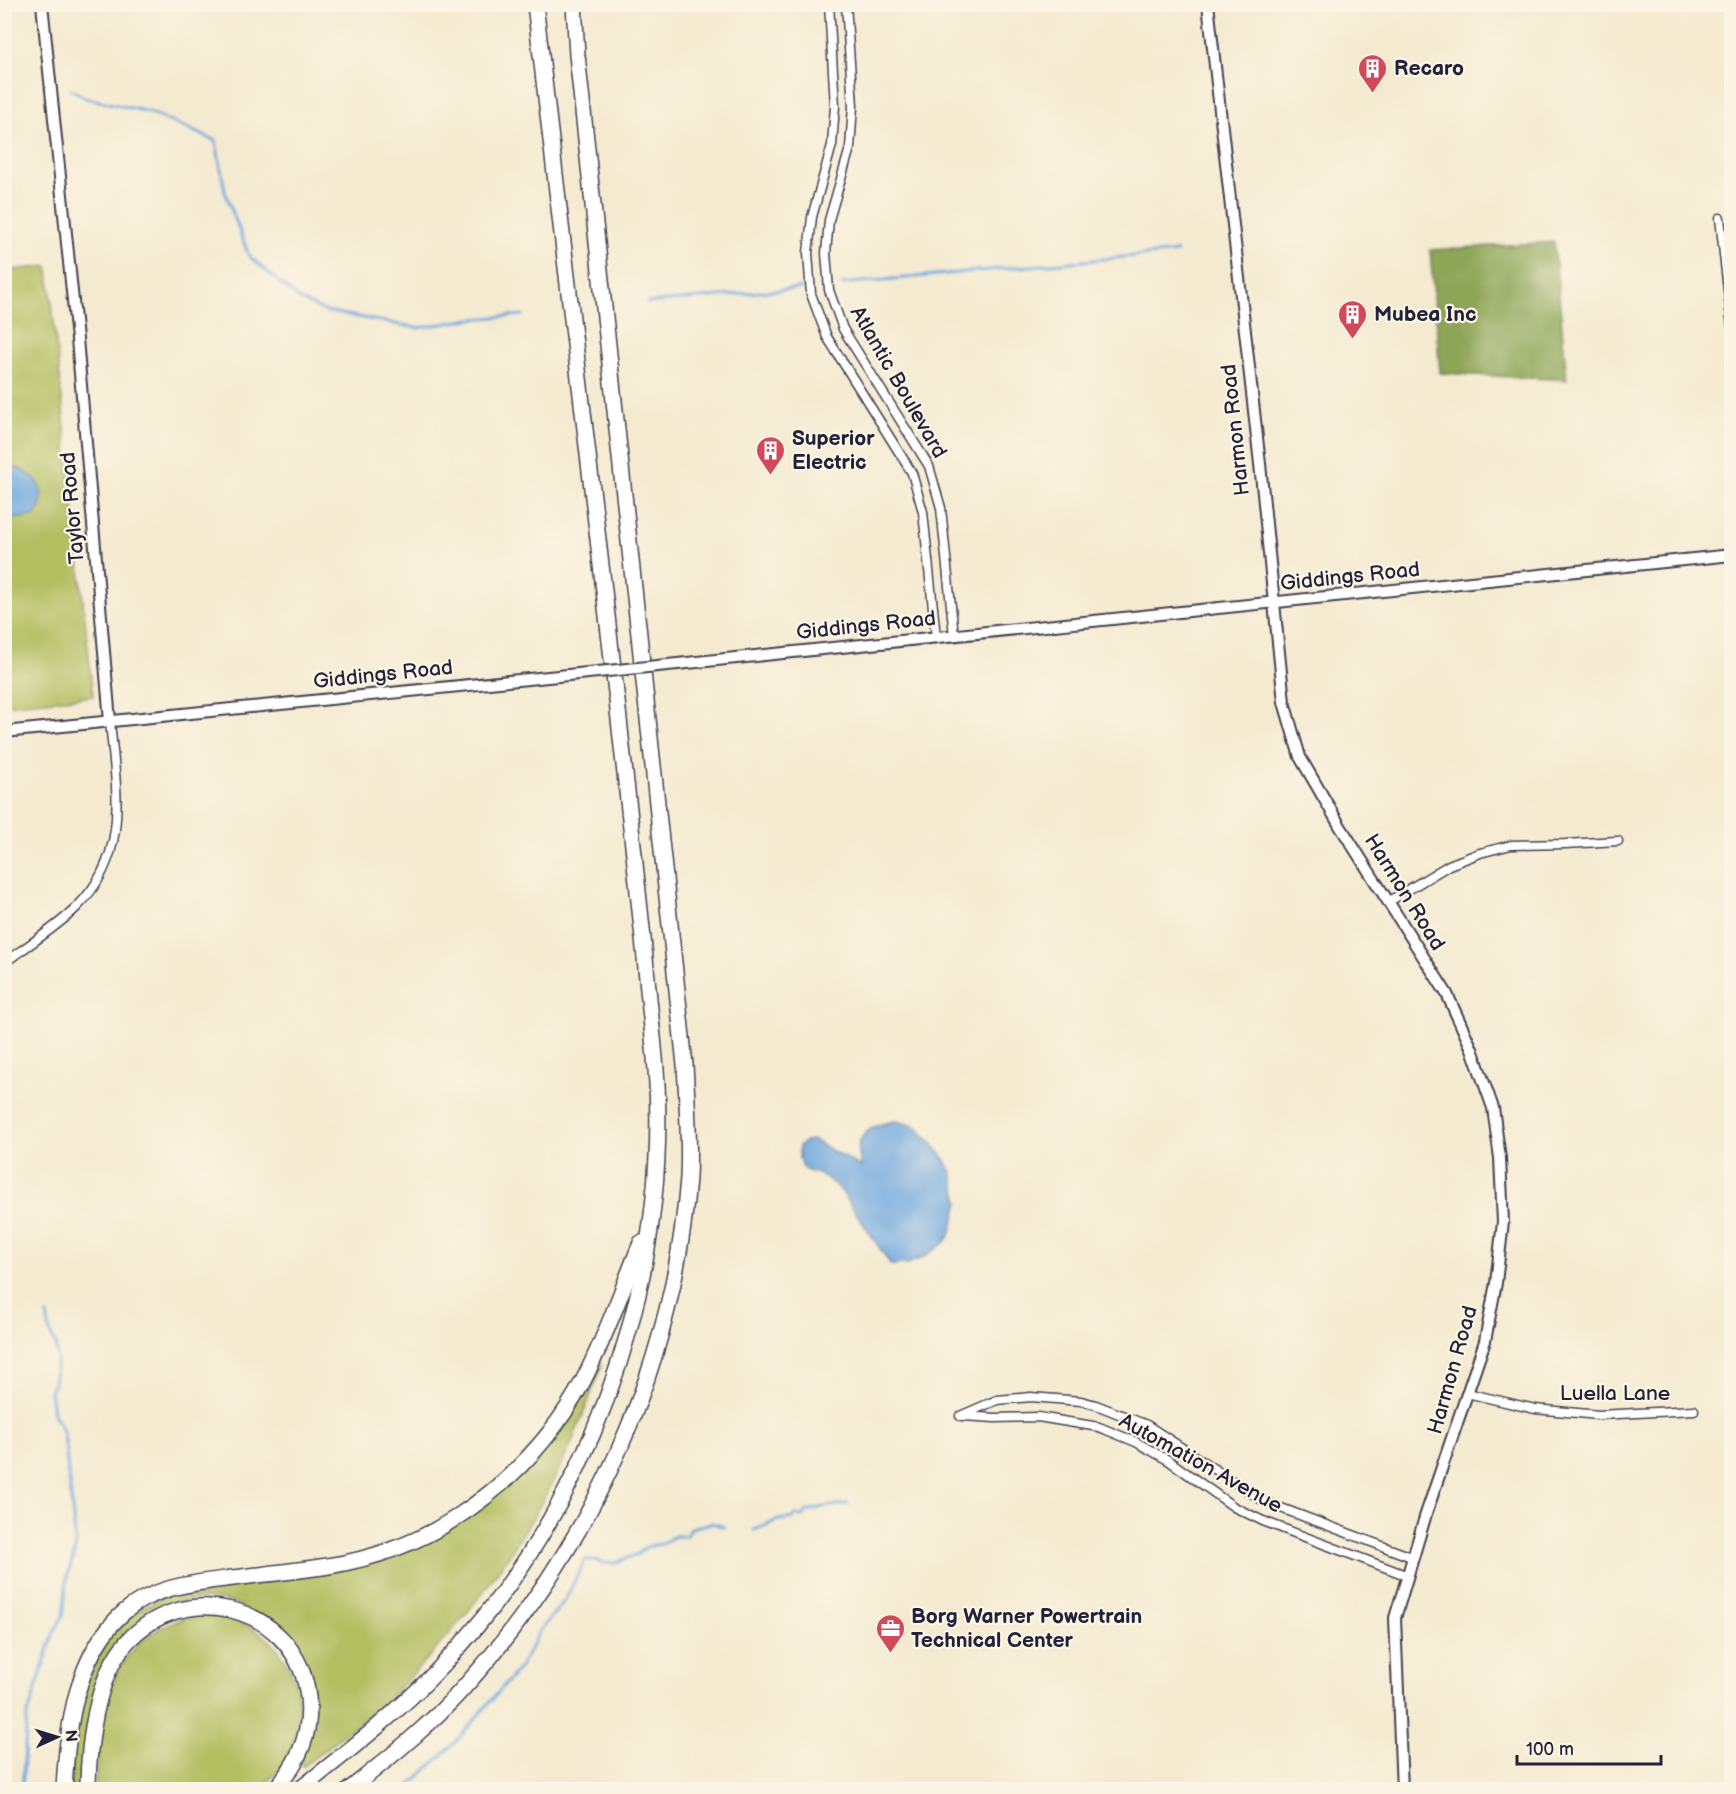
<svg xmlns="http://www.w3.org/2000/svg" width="1736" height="1794" viewBox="0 0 1736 1794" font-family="'Balsamiq Sans',sans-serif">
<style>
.green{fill:#b2be60;stroke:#6a704e;stroke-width:1.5}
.forest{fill:#8da556;stroke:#586448;stroke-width:1.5}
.water{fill:#70a8df;stroke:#49658d;stroke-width:1.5}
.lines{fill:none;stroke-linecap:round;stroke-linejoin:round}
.stream{stroke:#70a8df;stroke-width:3}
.minor-casing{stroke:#424051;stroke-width:11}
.tertiary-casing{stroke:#424051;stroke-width:14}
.motorway-casing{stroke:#424051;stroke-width:18}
.minor{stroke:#fff;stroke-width:8}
.tertiary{stroke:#fff;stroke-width:10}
.motorway{stroke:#fff;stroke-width:15}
.tertiary-bridge-casing{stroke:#424051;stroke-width:14;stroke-linecap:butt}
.tertiary-bridge{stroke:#fff;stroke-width:10}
.labels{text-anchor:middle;stroke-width:4.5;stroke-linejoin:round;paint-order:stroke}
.poi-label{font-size:21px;font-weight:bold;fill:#22223b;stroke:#fcf5e5;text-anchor:start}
.street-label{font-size:21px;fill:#22223b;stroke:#fcf5e5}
</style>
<rect width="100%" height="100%" fill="#fcf5e5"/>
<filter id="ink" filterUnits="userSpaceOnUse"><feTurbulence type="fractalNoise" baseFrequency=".0167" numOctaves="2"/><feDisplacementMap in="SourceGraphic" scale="12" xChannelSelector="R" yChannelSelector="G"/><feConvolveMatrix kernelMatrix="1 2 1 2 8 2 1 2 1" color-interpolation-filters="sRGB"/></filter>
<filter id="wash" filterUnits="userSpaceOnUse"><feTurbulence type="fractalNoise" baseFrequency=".008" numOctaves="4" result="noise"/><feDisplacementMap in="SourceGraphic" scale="24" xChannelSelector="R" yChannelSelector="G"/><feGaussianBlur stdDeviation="1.35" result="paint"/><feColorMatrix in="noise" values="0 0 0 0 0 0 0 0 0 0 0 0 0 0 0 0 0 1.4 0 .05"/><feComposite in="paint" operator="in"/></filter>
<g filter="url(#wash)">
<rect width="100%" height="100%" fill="#f4ead0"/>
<!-- green -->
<g class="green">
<polygon points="48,266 93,696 5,705 4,271"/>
<path d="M599 1364 602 1365C589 1399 577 1433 561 1466 519 1550 462 1627 395 1692 366 1719 334 1742 303 1767L301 1764 308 1672C288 1652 265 1625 242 1607 238 1604 231 1602 225 1601 187 1592 147 1610 121 1638L81 1789 70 1790 74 1737 85 1688 106 1639 132 1612 170 1594 315 1573 479 1510Z"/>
<path d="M197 1615C295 1611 335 1728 260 1789L95 1790C99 1714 108 1632 197 1615Z"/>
</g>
<!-- forest -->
<polygon class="forest" points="1554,242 1567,380 1440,373 1430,250"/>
<!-- water -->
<g class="water">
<path d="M17 468C22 471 31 475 35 479 45 490 43 506 34 516L5 520V471Z"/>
<path d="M896 1121 916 1126 945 1159 952 1172 959 1202 951 1233 944 1243 922 1258 907 1264 891 1265 840 1189 824 1176 805 1170 799 1159V1146L806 1141 813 1140 861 1167C861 1160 857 1148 859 1142 866 1128 881 1123 896 1121Z"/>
</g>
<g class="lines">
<!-- stream -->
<g class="stream">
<polyline points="4,50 12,49"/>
<polyline points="71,89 86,98 149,112 216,141 225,192 249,256 300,300 325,311 418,328 471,319 523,315"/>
<polyline points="842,284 1177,252"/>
<polyline points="647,303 802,288"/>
<polyline points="754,1530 778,1520 794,1518 794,1515 803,1516 805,1512 823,1507 848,1504"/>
<polyline points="22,1790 27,1717 54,1632 63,1616 67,1578 76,1547 64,1433 53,1412 50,1391 54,1383 57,1361 56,1345 50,1333 47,1315"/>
<polyline points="405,1790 452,1746 520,1667 540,1631 565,1600 585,1560 596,1560 603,1563 614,1563 638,1554 646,1547 661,1544 675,1536 686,1536 691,1528 712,1523 724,1527"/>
</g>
</g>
</g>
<g filter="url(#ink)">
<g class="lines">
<defs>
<g id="minor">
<polyline points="829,4 835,106 832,145 812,217 808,253 811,294 827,337 912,473 923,512 936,637"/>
<polyline points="846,4 853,106 850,148 829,220 826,253 829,290 843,329 929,466 941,508 954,636"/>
<polyline points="1720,218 1732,327"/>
<polyline points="1388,902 1449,865 1480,853 1511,845 1565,844 1618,841"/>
<path d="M4 963C28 945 56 928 77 907 131 853 116 790 110 721"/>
<polyline points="1467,1393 1535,1409 1599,1415 1694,1410"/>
<polyline points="960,1416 997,1400 1031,1397 1081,1401 1096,1405 1147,1425 1265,1502 1414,1558"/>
<polyline points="963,1416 995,1418 1038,1417 1099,1427 1136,1442 1168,1460 1234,1507 1263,1521 1408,1576"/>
</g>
<g id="tertiary">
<polyline points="42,4 77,339 110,721"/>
<polyline points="1208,4 1260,464 1284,702 1300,757 1340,826 1447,994 1472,1049 1493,1108 1500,1158 1503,1222 1496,1283 1485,1341 1426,1514 1395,1618 1402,1790"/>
<polyline points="697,662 1732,555"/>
<polyline points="4,732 568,675"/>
</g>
<g id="motorway">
<path d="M64 1790C67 1729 75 1656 123 1613 153 1586 195 1583 233 1578 265 1574 296 1571 328 1566 372 1559 417 1543 454 1519 508 1484 553 1438 583 1381 606 1337 622 1289 641 1243"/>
<path d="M88 1790C88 1745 96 1676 127 1642 184 1579 291 1604 307 1690 314 1729 300 1762 274 1790"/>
<path d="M299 1790C347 1752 395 1715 437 1671 585 1517 667 1297 657 1084 655 1049 650 1013 647 978 638 886 627 794 617 701 591 469 564 237 535 4"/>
<path d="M349 1790C390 1757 432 1724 467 1684 592 1545 674 1366 688 1178 690 1141 687 1103 685 1065L577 55 574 4"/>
</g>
</defs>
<!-- minor casing -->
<use href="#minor" class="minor-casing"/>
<!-- tertiary casing -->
<use href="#tertiary" class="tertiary-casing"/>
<!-- motorway casing -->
<use href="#motorway" class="motorway-casing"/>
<!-- minor -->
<use href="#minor" class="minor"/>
<!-- tertiary -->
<use href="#tertiary" class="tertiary"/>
<!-- motorway -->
<use href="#motorway" class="motorway"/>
<defs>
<polyline id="tertiary-bridge" points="568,675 697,662"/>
</defs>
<!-- tertiary-bridge casing -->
<use href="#tertiary-bridge" class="tertiary-bridge-casing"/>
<!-- tertiary-bridge -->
<use href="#tertiary-bridge" class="tertiary-bridge"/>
</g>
</g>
<!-- icons -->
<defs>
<symbol id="building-pin" viewBox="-11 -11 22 30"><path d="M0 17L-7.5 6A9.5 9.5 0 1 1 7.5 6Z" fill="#d1495b" stroke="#fcf5e5"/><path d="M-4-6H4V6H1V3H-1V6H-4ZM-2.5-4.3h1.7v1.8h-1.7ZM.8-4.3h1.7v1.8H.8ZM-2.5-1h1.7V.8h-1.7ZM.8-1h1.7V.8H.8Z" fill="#fff"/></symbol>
<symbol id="office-pin" viewBox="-11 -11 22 30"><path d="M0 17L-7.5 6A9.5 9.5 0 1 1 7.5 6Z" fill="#d1495b" stroke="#fcf5e5"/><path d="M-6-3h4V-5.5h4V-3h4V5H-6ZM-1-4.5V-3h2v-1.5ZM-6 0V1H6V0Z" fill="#fff"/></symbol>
</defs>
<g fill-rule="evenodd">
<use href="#building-pin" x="1356" y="52" width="33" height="45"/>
<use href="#building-pin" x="1336" y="298" width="33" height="45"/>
<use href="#building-pin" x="754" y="434" width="33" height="45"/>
<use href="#office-pin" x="874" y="1612" width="33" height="45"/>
</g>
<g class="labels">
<!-- poi labels -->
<g class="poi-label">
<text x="1394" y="75">Recaro</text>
<text x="1374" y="321">Mubea Inc</text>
<text x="792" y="445">Superior<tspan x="792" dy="24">Electric</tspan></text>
<text x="911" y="1623">Borg Warner Powertrain<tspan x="911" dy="24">Technical Center</tspan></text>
</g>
<!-- street labels -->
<g class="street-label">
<text transform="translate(899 382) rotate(60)" y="7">Atlantic Boulevard</text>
<text transform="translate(1235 430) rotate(-96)" y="7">Harmon Road</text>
<text transform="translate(72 508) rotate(-95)" y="7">Taylor Road</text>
<text transform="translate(1350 576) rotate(-6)" y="7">Giddings Road</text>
<text transform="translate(866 625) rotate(-6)" y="7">Giddings Road</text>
<text transform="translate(383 674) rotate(-6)" y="7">Giddings Road</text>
<text transform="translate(1405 892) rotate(58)" y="7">Harmon Road</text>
<text transform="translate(1452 1370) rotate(-74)" y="7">Harmon Road</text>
<text x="1615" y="1400">Luella Lane</text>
<text transform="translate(1201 1463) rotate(29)" y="7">Automation Avenue</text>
</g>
</g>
<!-- margin -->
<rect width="1736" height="1794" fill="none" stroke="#fcf5e5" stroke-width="24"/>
<!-- north arrow -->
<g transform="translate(57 1737) rotate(86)" stroke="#fcf5e5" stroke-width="4.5" paint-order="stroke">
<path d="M0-4.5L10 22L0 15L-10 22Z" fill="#22223b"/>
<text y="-9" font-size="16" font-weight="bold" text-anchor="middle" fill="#22223b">N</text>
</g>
<!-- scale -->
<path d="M1517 1755v9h144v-9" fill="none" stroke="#22223b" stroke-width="3"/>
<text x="1526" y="1755" font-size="18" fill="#22223b" stroke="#fcf5e5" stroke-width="4.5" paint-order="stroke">100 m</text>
</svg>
